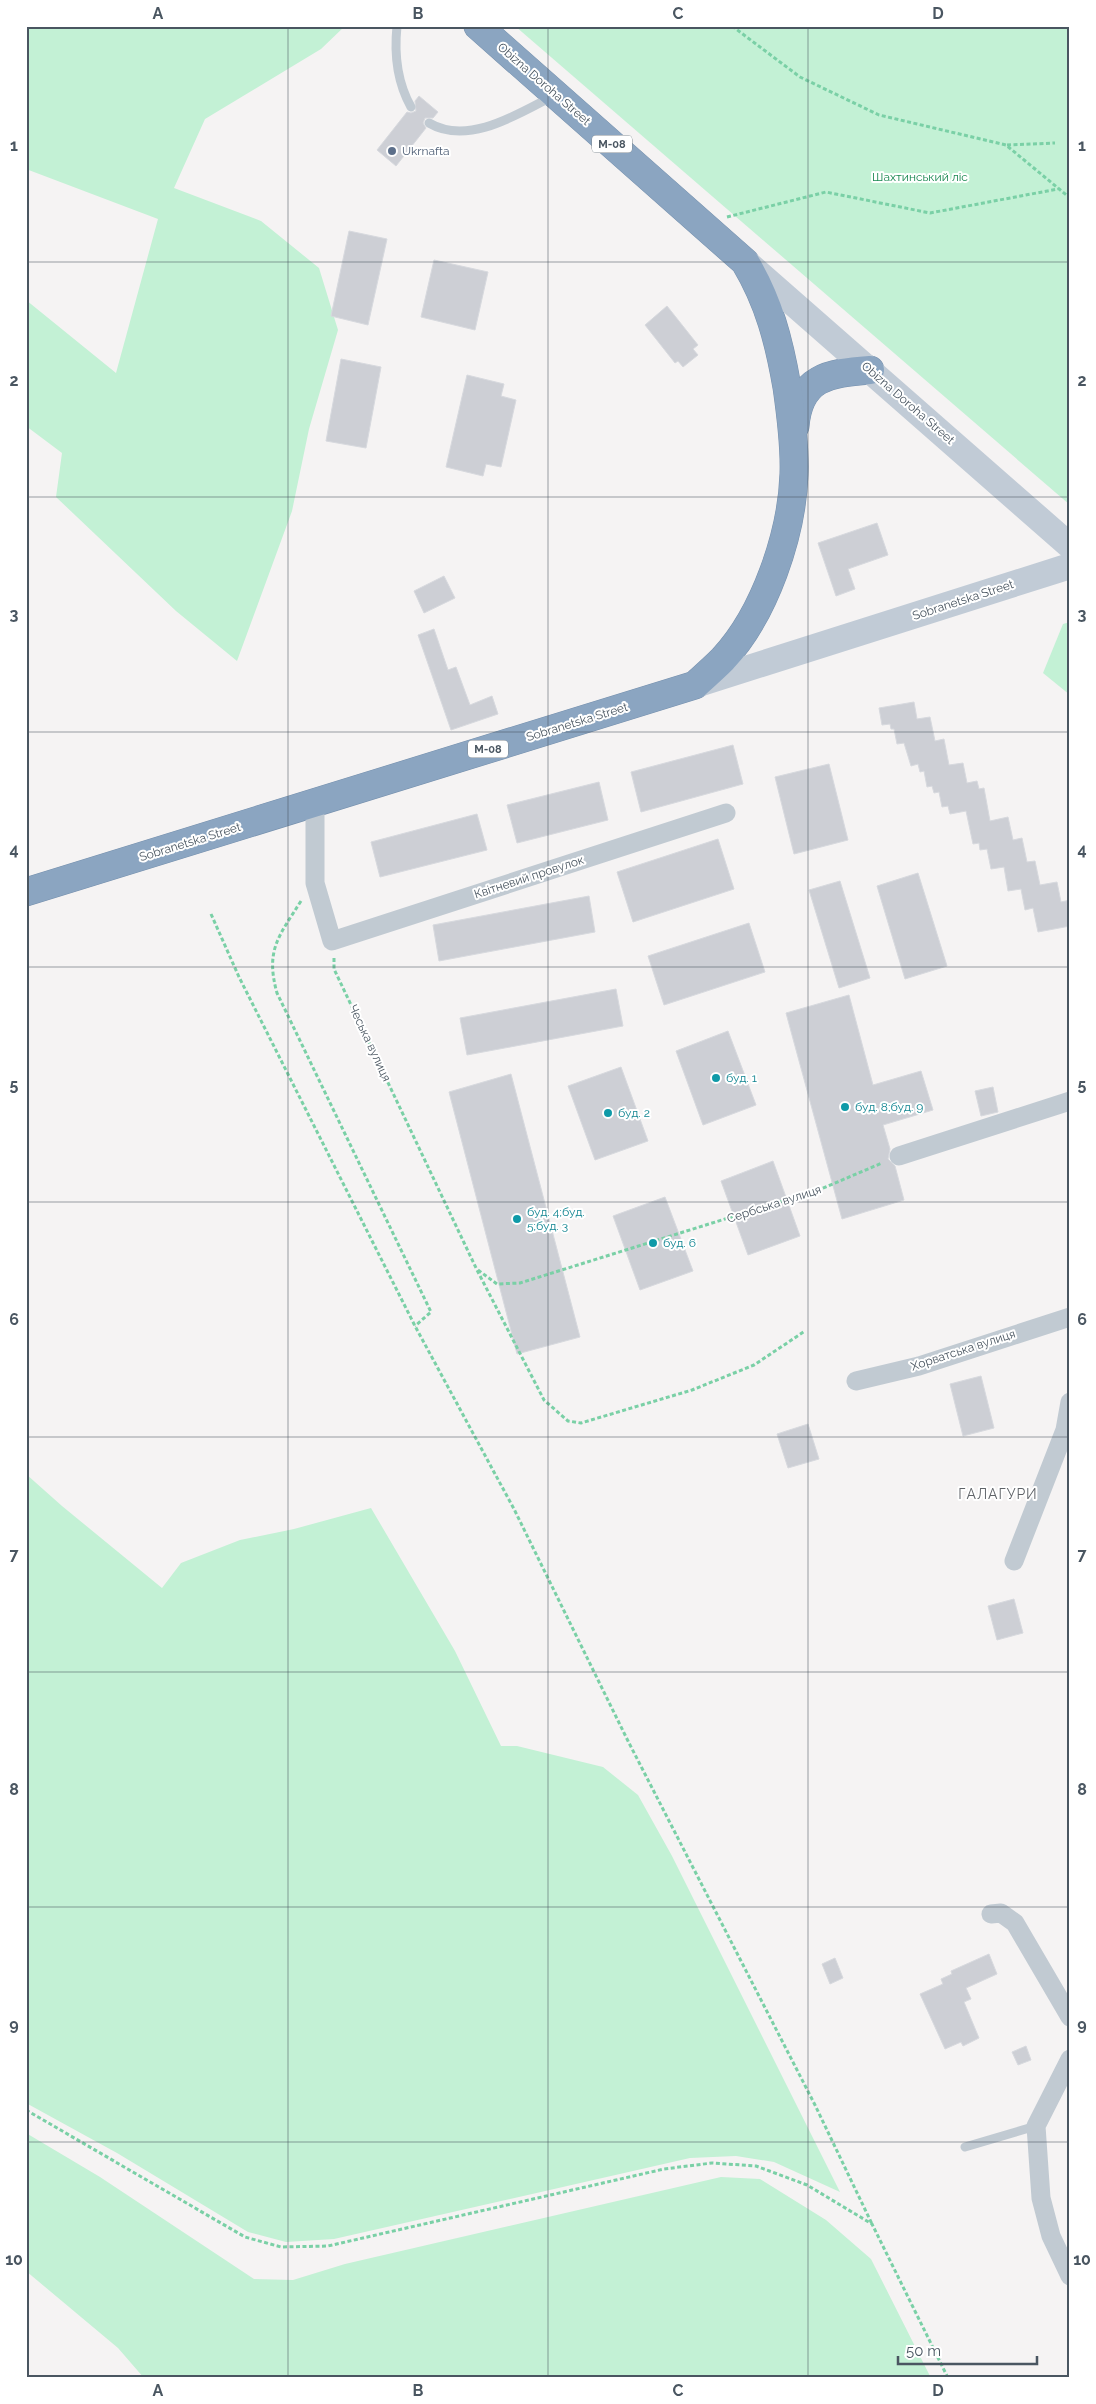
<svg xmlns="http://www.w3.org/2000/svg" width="1096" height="2404" viewBox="0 0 1096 2404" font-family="Raleway,sans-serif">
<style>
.green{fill:#c3f1d5}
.building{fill:#cdcfd5;stroke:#d7d9de}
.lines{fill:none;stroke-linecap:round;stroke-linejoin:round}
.highway-casing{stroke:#7690ad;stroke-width:29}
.path{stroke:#7ad0a6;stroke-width:3;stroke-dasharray:4 2.5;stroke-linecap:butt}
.lane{stroke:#c1cad2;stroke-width:9}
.street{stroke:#c1cad2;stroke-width:19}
.secondary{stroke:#c1cbd6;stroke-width:26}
.highway{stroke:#8ba5c1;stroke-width:28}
.grid{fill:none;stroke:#4a5661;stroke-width:1;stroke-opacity:0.55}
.service-dot{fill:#5c6f8a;stroke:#fff;stroke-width:2}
.culture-dot{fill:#0f9aa8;stroke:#fff;stroke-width:2}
.labels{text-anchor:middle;stroke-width:4;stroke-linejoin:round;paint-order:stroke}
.shield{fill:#fff;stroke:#808990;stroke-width:1}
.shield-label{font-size:11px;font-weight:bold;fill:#4a5661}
.street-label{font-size:12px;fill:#4a5661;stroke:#fff}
.service-label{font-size:12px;fill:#4e5e75;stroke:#fff;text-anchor:start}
.park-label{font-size:12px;fill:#17864f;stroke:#fff}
.culture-label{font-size:12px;fill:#0d838f;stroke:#fff;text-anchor:start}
.neighbourhood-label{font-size:14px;letter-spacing:1px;fill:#5f6368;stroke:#fff}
.neatline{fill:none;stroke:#4a5661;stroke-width:2}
.grid-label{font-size:16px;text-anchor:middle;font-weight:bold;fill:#4a5661}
</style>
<rect width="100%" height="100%" fill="#f5f3f3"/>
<!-- green -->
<g class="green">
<polygon points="26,26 345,26 321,49 205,119 174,188 261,221 319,268 338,330 309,429 292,511 237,661 176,611 56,497 62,453 26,426 26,300 116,373 158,219 26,169"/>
<polygon points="515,26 1070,26 1070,505"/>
<polygon points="1070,622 1070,695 1043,673 1063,624"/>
<polygon points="26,1474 62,1506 162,1588 181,1563 240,1540 294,1529 371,1508 455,1651 501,1746 517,1746 603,1767 638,1795 672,1856 840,2192 774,2162 736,2156 690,2158 334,2239 286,2242 248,2232 117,2153 26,2103"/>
<polygon points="26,2133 100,2177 254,2279 293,2280 345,2264 721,2177 760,2179 826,2220 871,2259 931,2378 144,2378 118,2348 26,2271"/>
</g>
<!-- building -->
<g class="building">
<polygon points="419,96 438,112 433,118 425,118 423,123 426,128 396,166 377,150 407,112 411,113 416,111 415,101"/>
<polygon points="349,231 387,239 368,325 331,316"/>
<polygon points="434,260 488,272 475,330 421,317"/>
<polygon points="667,306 698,345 693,349 698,355 683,367 678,361 675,363 645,325"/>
<polygon points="341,359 381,367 366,448 326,441"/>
<polygon points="467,375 504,384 501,396 516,400 501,467 486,464 483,476 446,467"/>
<polygon points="877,523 888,555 848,569 855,589 836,596 818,543"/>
<polygon points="444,576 455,598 424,613 414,591"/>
<polygon points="434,629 448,670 456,667 470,705 492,696 498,714 451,730 418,635"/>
<polygon points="914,702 917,719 930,717 935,741 944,739 949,765 963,763 967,783 977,781 979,789 984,788 990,821 1008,817 1013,840 1022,838 1027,862 1035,861 1040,885 1057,882 1061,902 1070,900 1070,926 1038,932 1033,908 1025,910 1021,889 1008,891 1004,867 991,869 987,849 980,850 979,843 973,844 966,811 950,814 948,806 942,807 939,792 934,793 932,786 927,787 924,771 920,772 918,764 911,766 904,743 897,744 894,729 891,729 890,724 882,725 879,708"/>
<polygon points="733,745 743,784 641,812 631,772"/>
<polygon points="829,764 848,840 794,854 775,777"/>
<polygon points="599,782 608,820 517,843 507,805"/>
<polygon points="477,814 487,850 380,877 371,842"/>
<polygon points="718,839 734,889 633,922 617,872"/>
<polygon points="918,873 947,966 905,979 877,886"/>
<polygon points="840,881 870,978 839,988 809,890"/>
<polygon points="589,896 595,932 439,961 433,925"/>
<polygon points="749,923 765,972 664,1005 648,956"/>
<polygon points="616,989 623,1026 467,1055 460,1018"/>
<polygon points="849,995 873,1085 921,1071 933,1110 883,1125 890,1149 888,1159 895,1166 904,1200 842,1219 786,1013"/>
<polygon points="728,1031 756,1105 703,1125 676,1051"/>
<polygon points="621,1067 648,1141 595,1160 568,1086"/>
<polygon points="511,1074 580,1337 517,1354 449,1092"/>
<polygon points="993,1087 998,1112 981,1116 975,1091"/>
<polygon points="773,1161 800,1236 748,1255 721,1181"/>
<polygon points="665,1197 693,1271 640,1290 613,1216"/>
<polygon points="981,1376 994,1428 963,1436 950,1384"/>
<polygon points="808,1424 819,1459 788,1468 777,1434"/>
<polygon points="1014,1599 1023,1633 997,1640 988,1606"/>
<polygon points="989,1954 997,1974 966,1988 971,1999 964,2002 979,2038 963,2046 961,2042 945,2049 920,1994 943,1984 941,1979 952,1974 951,1971"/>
<polygon points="835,1958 843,1978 830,1984 822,1964"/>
<polygon points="1026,2046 1031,2060 1018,2065 1012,2052"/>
</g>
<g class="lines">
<defs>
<g id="highway">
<path d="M795 426C799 377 829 373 870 370"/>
<path d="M26 892 695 685C705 676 714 668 723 659 765 614 792 534 794 474 795 445 791 415 787 387 779 341 769 302 745 262L478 26"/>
</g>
</defs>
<!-- highway casing -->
<use href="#highway" class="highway-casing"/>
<!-- path -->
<g class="path">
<polyline points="732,26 800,77 879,115 1006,145 1070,198"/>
<polyline points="1007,145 1055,143"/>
<polyline points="727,217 826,192 930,213 1058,189"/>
<path d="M301 901C279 936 265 950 277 993L431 1312 415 1326"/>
<polyline points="211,914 239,977 415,1326 514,1509 628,1741 815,2105 872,2224"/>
<polyline points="334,958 334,969 477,1270 544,1400 568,1421 581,1423 692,1390 754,1365 805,1331"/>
<polyline points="478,1270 497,1284 520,1283 821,1189 882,1163"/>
<polyline points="26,2110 245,2237 281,2247 328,2246 664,2169 712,2163 756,2166 807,2185 872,2224 948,2378"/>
</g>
<!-- lane -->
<g class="lane">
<path d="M397 26C394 55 397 82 411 107"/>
<path d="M429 123C468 146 518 114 553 96"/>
<polyline points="965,2147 1036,2126"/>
</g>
<!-- street -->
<g class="street">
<polyline points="315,803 315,883 332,941 726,813"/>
<polyline points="899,1156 1070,1101"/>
<polyline points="856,1381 919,1366 1070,1317"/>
<polyline points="1014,1561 1065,1430 1070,1402"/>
<polyline points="991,1914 1001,1913 1015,1923 1070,2017"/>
<polyline points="1070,2059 1036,2126 1041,2198 1051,2236 1070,2276"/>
</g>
<!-- secondary -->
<g class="secondary">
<polyline points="746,262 1070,546"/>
<polyline points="695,685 1070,566"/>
</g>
<!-- highway -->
<use href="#highway" class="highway"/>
</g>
<!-- grid -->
<path class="grid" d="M288 26V2378M548 26V2378M808 26V2378M26 262H1070M26 497H1070M26 732H1070M26 967H1070M26 1202H1070M26 1437H1070M26 1672H1070M26 1907H1070M26 2142H1070"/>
<!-- markers -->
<circle class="service-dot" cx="392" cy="151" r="5"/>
<g class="culture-dot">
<circle cx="716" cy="1078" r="5"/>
<circle cx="845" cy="1107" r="5"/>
<circle cx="608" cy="1113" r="5"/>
<circle cx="517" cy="1219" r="5"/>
<circle cx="653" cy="1243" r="5"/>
</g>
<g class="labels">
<!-- shield labels -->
<g class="shield">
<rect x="592" y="135.5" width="40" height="17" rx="4"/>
<rect x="468" y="740.5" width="40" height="17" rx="4"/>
</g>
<g class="shield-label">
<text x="612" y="148">М-08</text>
<text x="488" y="753">М-08</text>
</g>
<!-- street labels -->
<g class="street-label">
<text transform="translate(544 84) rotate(41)" y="4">Obizna Doroha Street</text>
<text transform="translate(908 403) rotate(41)" y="4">Obizna Doroha Street</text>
<text transform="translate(963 600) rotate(-18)" y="4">Sobranetska Street</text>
<text transform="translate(577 722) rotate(-17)" y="4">Sobranetska Street</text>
<text transform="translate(190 842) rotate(-17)" y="4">Sobranetska Street</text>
<text transform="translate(529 877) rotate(-18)" y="4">Квітневий провулок</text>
<text transform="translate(370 1043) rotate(65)" y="4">Чеська вулиця</text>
<text transform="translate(774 1204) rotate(-18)" y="4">Сербська вулиця</text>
<text transform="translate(963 1350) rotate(-18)" y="4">Хорватська вулиця</text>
</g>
<!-- service labels -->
<g class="service-label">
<text x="402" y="155">Ukrnafta</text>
</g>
<!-- park labels -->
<g class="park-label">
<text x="920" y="181">Шахтинський ліс</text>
</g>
<!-- culture labels -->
<g class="culture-label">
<text x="726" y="1082">буд. 1</text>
<text x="855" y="1111">буд. 8;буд. 9</text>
<text x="618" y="1117">буд. 2</text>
<text x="527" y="1216">буд. 4;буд.<tspan x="527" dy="14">5;буд. 3</tspan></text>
<text x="663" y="1247">буд. 6</text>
</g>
<!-- neighbourhood labels -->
<g class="neighbourhood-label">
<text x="998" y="1499">ГАЛАГУРИ</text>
</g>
</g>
<!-- border -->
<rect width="1096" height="2404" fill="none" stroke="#ffffff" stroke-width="55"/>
<!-- scale -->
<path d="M898 2356v8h139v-8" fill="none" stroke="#4a5661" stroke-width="2.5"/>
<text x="906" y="2356" font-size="15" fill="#4a5661" stroke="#ffffff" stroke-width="4" paint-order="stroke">50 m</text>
<rect x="28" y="28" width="1040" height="2348" class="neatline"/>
<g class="grid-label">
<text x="158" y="19">A</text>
<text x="418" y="19">B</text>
<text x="678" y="19">C</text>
<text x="938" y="19">D</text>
<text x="14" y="151">1</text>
<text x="1082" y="151">1</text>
<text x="14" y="386">2</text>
<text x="1082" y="386">2</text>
<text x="14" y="620">3</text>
<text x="1082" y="620">3</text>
<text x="14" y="855">4</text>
<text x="1082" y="855">4</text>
<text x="14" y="1090">5</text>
<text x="1082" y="1090">5</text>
<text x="14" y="1325">6</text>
<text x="1082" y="1325">6</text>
<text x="14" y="1560">7</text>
<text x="1082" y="1560">7</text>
<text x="14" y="1795">8</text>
<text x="1082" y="1795">8</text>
<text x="14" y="2030">9</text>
<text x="1082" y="2030">9</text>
<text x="14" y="2265">10</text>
<text x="1082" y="2265">10</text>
<text x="158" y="2396">A</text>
<text x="418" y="2396">B</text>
<text x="678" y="2396">C</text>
<text x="938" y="2396">D</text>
</g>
</svg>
